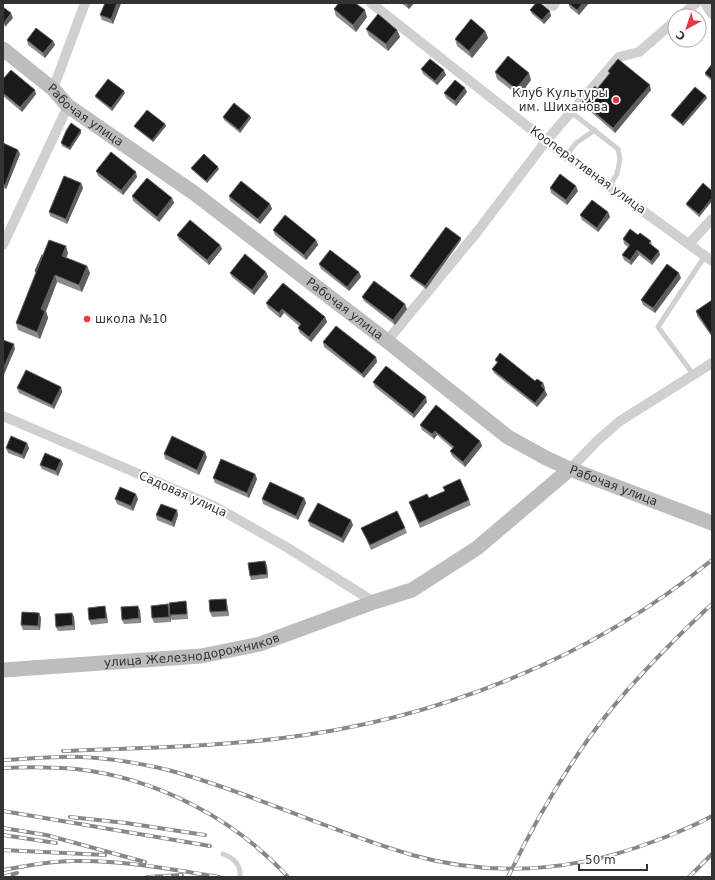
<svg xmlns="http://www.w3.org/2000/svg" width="715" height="880" viewBox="0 0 715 880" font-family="'DejaVu Sans',sans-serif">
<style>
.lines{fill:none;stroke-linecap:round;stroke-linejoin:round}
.lane{stroke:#d0d0d0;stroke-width:5}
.street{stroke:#d0d0d0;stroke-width:10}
.secondary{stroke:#bdbdbd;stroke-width:15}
.rail-casing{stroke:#888;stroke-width:4}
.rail{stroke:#fff;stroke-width:2.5;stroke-dasharray:8;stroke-linecap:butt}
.wall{fill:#8c8c8c}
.shaded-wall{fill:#5f5f5f}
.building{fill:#1a1a1a;stroke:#5f5f5f}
.poi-dot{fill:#e63946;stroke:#fff;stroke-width:1.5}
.labels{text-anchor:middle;stroke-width:4;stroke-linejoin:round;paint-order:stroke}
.poi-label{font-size:12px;fill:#333;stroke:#fff;text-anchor:end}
.street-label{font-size:12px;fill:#333;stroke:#fff}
</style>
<rect width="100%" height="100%" fill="#fff"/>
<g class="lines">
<!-- lane -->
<g class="lane">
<polyline points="571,112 618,149 620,159 617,174 609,187"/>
<polyline points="566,156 576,143 595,130"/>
<polyline points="693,374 658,327 705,256"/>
<path d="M223 854C234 858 241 865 240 877"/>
</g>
<!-- street -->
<g class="street">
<polyline points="371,3 546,141 712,261"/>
<polyline points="549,3 553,6 555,3"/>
<polyline points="705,3 712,14"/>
<polyline points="681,16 696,3"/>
<polyline points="53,89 85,3"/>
<polyline points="689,244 712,219"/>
<polyline points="3,245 68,106"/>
<polyline points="387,341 477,232 546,141 619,57 639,52 675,21"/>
<polyline points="3,416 214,506 288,548 374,602"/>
<polyline points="570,469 598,440 620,421 712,363"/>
</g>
<!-- secondary -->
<g class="secondary">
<path id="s1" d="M3 49 53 89 68 106 194 193 387 341 508 437 546 458 570 469 712 523"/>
<path id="s2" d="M3 670 201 656 260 644 374 602 412 590 477 548 570 469"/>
</g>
<defs>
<g id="rail">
<path d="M63 751C133 748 205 747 275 739 433 721 588 661 712 560"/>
<path d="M3 760C29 759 55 756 80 757 110 758 139 763 168 770 194 777 220 786 245 795 300 815 356 839 412 855 494 878 576 871 655 841 674 834 694 826 712 816"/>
<path d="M3 768C27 767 52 767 76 769 156 778 234 818 288 877"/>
<polyline points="3,811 210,846"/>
<polyline points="70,817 126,823 205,835"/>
<polyline points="3,828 46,835 145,862"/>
<polyline points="3,835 56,843"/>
<polyline points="3,850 105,855"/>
<path d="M3 870C26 866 50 861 73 861 122 860 171 869 219 877"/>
<polyline points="3,877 17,873"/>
<polyline points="147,877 182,875"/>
<path d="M508 877C531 829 558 782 589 738 624 689 668 645 712 604"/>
<polyline points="689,877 712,854"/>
</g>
</defs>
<!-- rail casing -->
<use href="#rail" class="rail-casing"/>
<!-- rail -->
<use href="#rail" class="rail"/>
</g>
<!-- wall -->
<g class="wall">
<polygon points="121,3 113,24 102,20 100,15"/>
<polygon points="401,3 414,3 409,9"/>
<polygon points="568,3 589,3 579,15 570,8"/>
<polygon points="334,9 367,17 356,32 336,16"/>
<polygon points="530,10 551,16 544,24 532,14"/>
<polygon points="366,29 397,30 400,37 388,51 369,36"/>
<polygon points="485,31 488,38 472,58 457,46 455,39"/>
<polygon points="27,40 53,41 55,45 45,58 28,45"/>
<polygon points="712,64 712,81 705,75 705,73"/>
<polygon points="421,69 446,75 437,85 423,74"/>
<polygon points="608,71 651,90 615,133 584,106 582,102 597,89 609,75"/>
<polygon points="495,72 531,80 519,96 497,79"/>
<polygon points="3,79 36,94 22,112 3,96"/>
<polygon points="467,92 456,106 446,98 444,93"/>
<polygon points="125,93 112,111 96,98 95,96"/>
<polygon points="706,96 707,98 683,126 672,117 671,115"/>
<polygon points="250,116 251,118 240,133 224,120 223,117"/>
<polygon points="165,124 166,126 153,142 135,128 134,126"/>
<polygon points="81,130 81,133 70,150 62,146 61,143"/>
<polygon points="3,143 18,150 20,154 6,189 3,188"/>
<polygon points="191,168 219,169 207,183 192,170"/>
<polygon points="96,171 137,177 123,195 98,176"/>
<polygon points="81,183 83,188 67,224 50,216 49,212"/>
<polygon points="550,188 578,191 567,205 551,193"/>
<polygon points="712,191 712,201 699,217 687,206 686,204"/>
<polygon points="132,196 172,198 174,203 159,222 133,201"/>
<polygon points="229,196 270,204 272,209 260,224 230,201"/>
<polygon points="608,212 610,217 598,232 582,220 580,215"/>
<polygon points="273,230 316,240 318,245 306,260 275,235"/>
<polygon points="177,235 220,245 222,249 209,265 179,240"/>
<polygon points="638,235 651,241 652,246 659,251 660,255 652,265 639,255 631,265 624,260 622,255 628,247 624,244 623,239"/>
<polygon points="461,240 426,289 411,278 410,276"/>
<polygon points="68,253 66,258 87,266 90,273 82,292 57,282 46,311 48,318 40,339 18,330 16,323 36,273 35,271 43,255"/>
<polygon points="319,264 359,272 361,277 349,291 321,269"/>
<polygon points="266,272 268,277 254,295 232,277 230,273"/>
<polygon points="681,278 655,313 643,305 641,300"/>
<polygon points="362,297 407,309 395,325 364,301"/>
<polygon points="712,300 712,337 697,316 696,311"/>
<polygon points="266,303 325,317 327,322 311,342 300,333 298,328 299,326 284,313 280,318 268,308"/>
<polygon points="323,342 376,357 377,362 364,378 324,347"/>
<polygon points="495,360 535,381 543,383 545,388 544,389 547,395 537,407 494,373 492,369 497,363"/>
<polygon points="373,382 427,402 414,418 375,387"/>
<polygon points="61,387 62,392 54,409 19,393 17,388"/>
<polygon points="420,425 480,441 482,446 465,467 452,456 450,451 453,449 437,435 434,439 422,430"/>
<polygon points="6,448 29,448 24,459 8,453"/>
<polygon points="164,454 207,457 199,475 165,459"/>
<polygon points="61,460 63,464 58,476 42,469 40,465"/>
<polygon points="255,474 257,479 249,498 215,483 213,478"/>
<polygon points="444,491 469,500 471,505 420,528 409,502 429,498"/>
<polygon points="304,498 306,503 298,520 263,504 262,499"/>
<polygon points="115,499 138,499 133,511 117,504"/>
<polygon points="177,510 178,515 174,527 157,520 156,515"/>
<polygon points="308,521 353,525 343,543 310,526"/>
<polygon points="361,528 405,528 407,533 371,550"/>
<polygon points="265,561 267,566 268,578 251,580 250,576"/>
<polygon points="226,599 227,603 229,616 212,617 210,612"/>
<polygon points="186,601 187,606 188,619 172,620 170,617 171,622 154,623 152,618 169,608"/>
<polygon points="140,610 141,623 124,624 122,620"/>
<polygon points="106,611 108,623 91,625 89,620"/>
<polygon points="39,613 41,618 40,630 23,630 21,625"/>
<polygon points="72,613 74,617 75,630 58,631 56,627"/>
</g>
<!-- shaded-wall -->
<g class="shaded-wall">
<polygon points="117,3 121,3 113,24 111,19"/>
<polygon points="409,3 414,3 409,9 407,5"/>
<polygon points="583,3 589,3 579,15 577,10"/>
<polygon points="365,10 367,17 356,32 353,25"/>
<polygon points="550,11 551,16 544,24 542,20"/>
<polygon points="11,13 13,18 5,27 4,23"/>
<polygon points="397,30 400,37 388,51 386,44"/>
<polygon points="485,31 488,38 472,58 469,51"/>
<polygon points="53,41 55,45 45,58 43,53"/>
<polygon points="444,70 446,75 437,85 435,81"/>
<polygon points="529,73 531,80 519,96 516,89"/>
<polygon points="650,85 651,90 615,133 613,128"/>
<polygon points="465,88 467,92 456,106 455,101"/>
<polygon points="35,90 36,94 22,112 20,107"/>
<polygon points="124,91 125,93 112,111 111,108"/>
<polygon points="706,96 707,98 683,126 682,124"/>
<polygon points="250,116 251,118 240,133 239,130"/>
<polygon points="165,124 166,126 153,142 152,140"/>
<polygon points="81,130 81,133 70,150 69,148"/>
<polygon points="18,150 20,154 6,189 5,185"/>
<polygon points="218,167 219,169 207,183 206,181"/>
<polygon points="136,172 137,177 123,195 121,190"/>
<polygon points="81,183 83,188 67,224 66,219"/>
<polygon points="576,186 578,191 567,205 566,200"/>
<polygon points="172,198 174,203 159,222 157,217"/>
<polygon points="712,198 712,201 699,217 699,214"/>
<polygon points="270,204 272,209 260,224 258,219"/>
<polygon points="608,212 610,217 598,232 597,228"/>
<polygon points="461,238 461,240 426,289 425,286"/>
<polygon points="316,240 318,245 306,260 304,255"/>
<polygon points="220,245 222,249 209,265 207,260"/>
<polygon points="66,246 68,253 64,263 62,256"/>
<polygon points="637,250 639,255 631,265 630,260"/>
<polygon points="659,251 660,255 652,265 651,261"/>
<polygon points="87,266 90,273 82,292 79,285"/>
<polygon points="266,272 268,277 254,295 252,290"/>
<polygon points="359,272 361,277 349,291 347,287"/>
<polygon points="679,273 681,278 655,313 653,308"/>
<polygon points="55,275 57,282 46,311 48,318 40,339 37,332 41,309"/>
<polygon points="405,304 407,309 395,325 393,320"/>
<polygon points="282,309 284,313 280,318 279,313"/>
<polygon points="325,317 327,322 311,342 309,337"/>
<polygon points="14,344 15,349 3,377 3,369"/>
<polygon points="376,357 377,362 364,378 362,374"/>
<polygon points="543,383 545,388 542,391 541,386"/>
<polygon points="61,387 62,392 54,409 52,405"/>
<polygon points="545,390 547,395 537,407 535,403"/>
<polygon points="426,397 427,402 414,418 413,414"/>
<polygon points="435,431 437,435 434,439 432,434"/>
<polygon points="480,441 482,446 465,467 463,462"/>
<polygon points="27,443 29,448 24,459 22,455"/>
<polygon points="205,452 207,457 199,475 197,470"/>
<polygon points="61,460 63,464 58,476 56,471"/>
<polygon points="255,474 257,479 249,498 247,493"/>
<polygon points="136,494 138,499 133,511 131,506"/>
<polygon points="304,498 306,503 298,520 296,516"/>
<polygon points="177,510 178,515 174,527 172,522"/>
<polygon points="351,520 353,525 343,543 342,538"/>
<polygon points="265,561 267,566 268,578 267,574"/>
<polygon points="226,599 227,603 229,616 227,611"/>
<polygon points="168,604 170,609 171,622 169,617"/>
<polygon points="105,606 106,611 108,623 106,618"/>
<polygon points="138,606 140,610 141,623 139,618"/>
<polygon points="39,613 41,618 40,630 38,626"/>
<polygon points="72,613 74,617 75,630 73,625"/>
</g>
<!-- building -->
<g class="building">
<polygon points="105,3 117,3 111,19 100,15"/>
<polygon points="339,3 355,3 365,10 353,25 334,9"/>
<polygon points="536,3 540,3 550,11 542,20 530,10"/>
<polygon points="568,3 583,3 577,10"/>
<polygon points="3,7 11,13 4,23 3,22"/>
<polygon points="378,14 397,30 386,44 366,29"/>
<polygon points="471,19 485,31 469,51 455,39"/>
<polygon points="36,28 53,41 43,53 27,40"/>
<polygon points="508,56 529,73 516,89 495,72"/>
<polygon points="430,59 444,70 435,81 421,69"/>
<polygon points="618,59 650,85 613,128 582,102 595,86 597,89 610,73 608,71"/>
<polygon points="712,64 712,79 705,73"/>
<polygon points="11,70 35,90 20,107 3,93 3,79"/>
<polygon points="108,79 124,91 111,108 95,96"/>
<polygon points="455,80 465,88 455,101 444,93"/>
<polygon points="695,87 706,96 682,124 671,115"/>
<polygon points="234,103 250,116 239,130 223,117"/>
<polygon points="147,110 165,124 152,140 134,126"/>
<polygon points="71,123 81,130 69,148 61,143 66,131"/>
<polygon points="3,143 18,150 5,185 3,184"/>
<polygon points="111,152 136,172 121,190 96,171"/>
<polygon points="204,154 218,167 206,181 191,168"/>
<polygon points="560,174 576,186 566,200 550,188"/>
<polygon points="64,176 81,183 66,219 49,212"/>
<polygon points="147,178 172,198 157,217 132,196"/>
<polygon points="241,181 270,204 258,219 229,196"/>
<polygon points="703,183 712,191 712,198 699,214 686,204"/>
<polygon points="592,200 608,212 597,228 580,215"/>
<polygon points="285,215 316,240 304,255 273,230"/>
<polygon points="190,220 220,245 207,260 177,235"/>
<polygon points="446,227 461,238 425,286 410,276"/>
<polygon points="630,229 638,235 640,233 651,241 649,243 659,251 651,261 637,250 630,260 622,255 630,245 623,239"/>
<polygon points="49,240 66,246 62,256 87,266 79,285 55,275 41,309 45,311 37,332 16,323"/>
<polygon points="330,250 359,272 347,287 319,264"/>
<polygon points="245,254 266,272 252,290 230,273"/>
<polygon points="42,255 43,255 36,272 35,271"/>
<polygon points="667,264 679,273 653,308 641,300"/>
<polygon points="374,281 405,304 393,320 362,297"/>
<polygon points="283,283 325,317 309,337 298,328 301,324 282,309 279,313 266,303"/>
<polygon points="712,300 712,334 711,334 696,311"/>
<polygon points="336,326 376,357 362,374 323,342"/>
<polygon points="3,340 14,344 3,369"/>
<polygon points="500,353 535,381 537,379 543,383 541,386 545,390 535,403 492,369 498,362 495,360"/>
<polygon points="386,366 426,397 413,414 373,382"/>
<polygon points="26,370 61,387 52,405 17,388"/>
<polygon points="436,405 480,441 463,462 450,451 454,447 435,431 432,434 420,425"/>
<polygon points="11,436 27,443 22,455 6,448"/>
<polygon points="172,436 205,452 197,470 164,454"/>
<polygon points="45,453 61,460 56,471 40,465"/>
<polygon points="221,459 255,474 247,493 213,478"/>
<polygon points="460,479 469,500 419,523 409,502 427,494 429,498 445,491 443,487"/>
<polygon points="270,482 304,498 296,516 262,499"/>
<polygon points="120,487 136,494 131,506 115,499"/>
<polygon points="318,503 351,520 342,538 308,521"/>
<polygon points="161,504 177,510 172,522 156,515"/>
<polygon points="397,511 405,528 370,545 361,528"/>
<polygon points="265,561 267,574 250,576 248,563"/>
<polygon points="226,599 227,611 210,612 209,600"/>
<polygon points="186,601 187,614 170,615 169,603"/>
<polygon points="168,604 169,617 152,618 151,606"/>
<polygon points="105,606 106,618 89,620 88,608"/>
<polygon points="138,606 139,618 122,620 121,607"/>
<polygon points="22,612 39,613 38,626 21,625"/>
<polygon points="72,613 73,625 56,627 55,614"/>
</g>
<!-- markers -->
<g class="poi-dot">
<circle cx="616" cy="100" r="4"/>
<circle cx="87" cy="319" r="4"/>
</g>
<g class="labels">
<!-- poi labels -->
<g class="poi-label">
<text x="608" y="97">Клуб Культуры<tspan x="608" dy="14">им. Шиханова</tspan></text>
<text x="95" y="323" text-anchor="start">школа №10</text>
</g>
<!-- street labels -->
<g class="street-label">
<text dy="4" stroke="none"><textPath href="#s1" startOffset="106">Рабочая улица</textPath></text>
<text transform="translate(588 170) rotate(36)" y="4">Кооперативная улица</text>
<text dy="4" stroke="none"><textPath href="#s1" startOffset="430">Рабочая улица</textPath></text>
<text dy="4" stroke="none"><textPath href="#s1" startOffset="754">Рабочая улица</textPath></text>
<text transform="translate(183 494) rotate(24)" y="4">Садовая улица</text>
<text dy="4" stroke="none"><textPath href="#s2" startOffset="190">улица Железнодорожников</textPath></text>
</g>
</g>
<!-- border -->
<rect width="715" height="880" fill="none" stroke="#333333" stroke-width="8"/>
<!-- north arrow -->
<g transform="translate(687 28) rotate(220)"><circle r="19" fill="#ffffff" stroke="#adadad"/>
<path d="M0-3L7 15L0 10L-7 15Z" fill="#e63946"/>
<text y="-6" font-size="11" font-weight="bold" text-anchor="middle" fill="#333333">С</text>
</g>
<!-- scale -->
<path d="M579 864v6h68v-6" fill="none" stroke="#333333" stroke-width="2"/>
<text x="585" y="864" font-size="12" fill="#333333" stroke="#ffffff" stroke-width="3" paint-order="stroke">50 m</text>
</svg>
